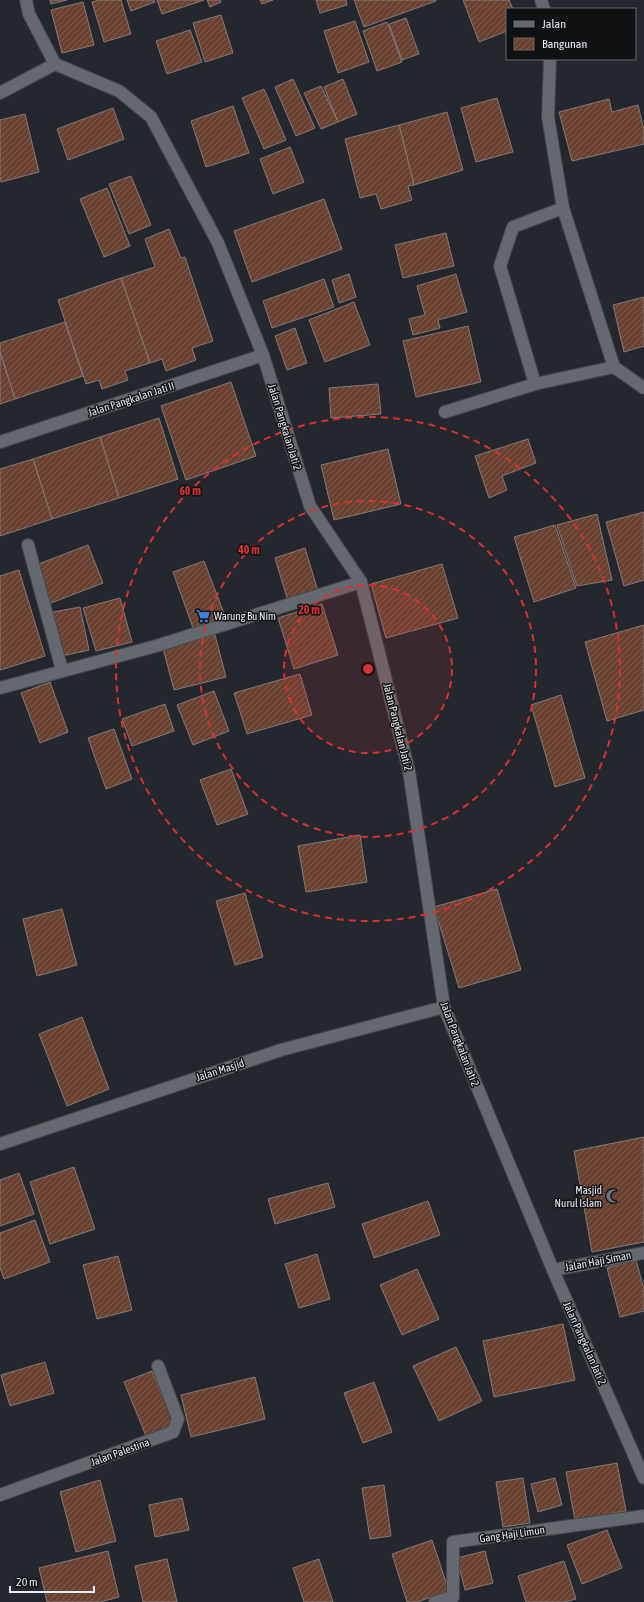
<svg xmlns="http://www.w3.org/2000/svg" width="644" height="1602" viewBox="0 0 644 1602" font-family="'Asap Condensed',sans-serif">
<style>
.building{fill:url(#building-hatch);stroke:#847b78}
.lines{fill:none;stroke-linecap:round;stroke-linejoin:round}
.minor-casing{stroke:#42464a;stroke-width:14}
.minor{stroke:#64696f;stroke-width:12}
.ring{fill:none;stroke:#d73232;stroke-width:2;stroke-dasharray:7 5}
.labels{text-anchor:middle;stroke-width:3;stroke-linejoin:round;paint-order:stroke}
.street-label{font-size:11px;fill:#e9ecf0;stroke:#0f1113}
.poi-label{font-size:11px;fill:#e9ecf0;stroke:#0f1113;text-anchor:start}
.centre{fill:#d73232;stroke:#0f1113;stroke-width:2}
.ring-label{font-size:12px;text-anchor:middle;font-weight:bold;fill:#d73232;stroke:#0f1113;stroke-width:3;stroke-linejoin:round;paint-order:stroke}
</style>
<defs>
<pattern id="building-hatch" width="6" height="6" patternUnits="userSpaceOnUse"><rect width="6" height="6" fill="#6a4131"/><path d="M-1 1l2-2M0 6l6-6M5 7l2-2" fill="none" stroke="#7f5d4f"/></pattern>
</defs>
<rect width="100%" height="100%" fill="#24282e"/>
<!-- building -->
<g class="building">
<polygon points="50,0 67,0 51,4"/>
<polygon points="99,0 121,0 131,34 104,42 92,2"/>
<polygon points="127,0 154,0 155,2 131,11"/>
<polygon points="157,0 204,0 162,14"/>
<polygon points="207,0 220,0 221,2 210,7"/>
<polygon points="260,0 273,0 262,4"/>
<polygon points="316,0 346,0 347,5 320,13"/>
<polygon points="354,0 436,0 436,1 364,27"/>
<polygon points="463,0 509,0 513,9 507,9 507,31 479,42"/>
<polygon points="83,2 94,45 62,53 51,10"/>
<polygon points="221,15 233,53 205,62 193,23"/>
<polygon points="406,18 419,54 402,60 389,24"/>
<polygon points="355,21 369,62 338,73 324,31"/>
<polygon points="387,22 402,62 377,71 363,31"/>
<polygon points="190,30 202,62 167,74 156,41"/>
<polygon points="293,79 315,128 296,136 275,87"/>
<polygon points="343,79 357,114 338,122 324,87"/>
<polygon points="321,86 338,122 321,129 304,93"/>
<polygon points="264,89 286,140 264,149 242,98"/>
<polygon points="497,98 513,152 476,162 461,108"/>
<polygon points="609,99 612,112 638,105 644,130 644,144 572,161 559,112"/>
<polygon points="233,106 249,153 206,167 191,121"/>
<polygon points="113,108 124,139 68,160 57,129"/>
<polygon points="447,112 463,170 414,185 399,125"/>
<polygon points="25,114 39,172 1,182 0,177 0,120"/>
<polygon points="399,125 414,185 408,186 412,200 381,209 376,194 360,198 345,139"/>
<polygon points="290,147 304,182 273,194 260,159"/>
<polygon points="131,176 151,225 129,234 109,184"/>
<polygon points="107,188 130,246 104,257 80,199"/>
<polygon points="324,199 342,249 252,282 234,231"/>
<polygon points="169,229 181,258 185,257 213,341 192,348 196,360 166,371 162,359 150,363 121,278 155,267 145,239"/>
<polygon points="446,233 454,266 403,278 395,245"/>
<polygon points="349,274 356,297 339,303 332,280"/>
<polygon points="456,274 467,312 438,320 440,328 413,335 409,319 425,315 417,286"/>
<polygon points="121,278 150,363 125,371 128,380 102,389 99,380 86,384 58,300"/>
<polygon points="324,279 334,307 272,328 263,301"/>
<polygon points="644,297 644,346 624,352 613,305"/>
<polygon points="354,302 370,345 325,362 309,320"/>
<polygon points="65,322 83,376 15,399 0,352 0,343"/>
<polygon points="468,326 481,382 416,397 403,341"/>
<polygon points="295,328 307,363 287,370 275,336"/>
<polygon points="0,352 15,399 0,404"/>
<polygon points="231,382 256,456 186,480 161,406"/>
<polygon points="378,384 381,414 331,418 329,388"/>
<polygon points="159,418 178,479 119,498 100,437"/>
<polygon points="100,437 119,498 52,519 33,459"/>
<polygon points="528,439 536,463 502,476 507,490 489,498 475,456"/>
<polygon points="388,449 401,504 334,520 321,465"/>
<polygon points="33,459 52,519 0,536 0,469"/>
<polygon points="644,512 644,580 624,586 606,522"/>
<polygon points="597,514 612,580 577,586 557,525"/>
<polygon points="555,525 576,588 534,602 514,537"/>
<polygon points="88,545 103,583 51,603 36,565"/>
<polygon points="305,548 318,591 288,601 275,558"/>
<polygon points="204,561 225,616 193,628 173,572"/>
<polygon points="442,564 458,618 386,638 371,584"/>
<polygon points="19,570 45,656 0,670 0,576"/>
<polygon points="120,598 132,642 96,651 83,608"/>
<polygon points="322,604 338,655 294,669 278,618"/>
<polygon points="80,607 89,650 62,656 53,612"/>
<polygon points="644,625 644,710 607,721 585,642"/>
<polygon points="215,635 226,677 174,690 163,648"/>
<polygon points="300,674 312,715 247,734 234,693"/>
<polygon points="50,682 68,732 40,743 21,693"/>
<polygon points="214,691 229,731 193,745 177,705"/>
<polygon points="561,695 585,778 555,787 531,705"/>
<polygon points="165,704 174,731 132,746 122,719"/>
<polygon points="114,729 132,779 106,789 88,738"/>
<polygon points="231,769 248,814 217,825 200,780"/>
<polygon points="360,835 367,882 306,892 298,846"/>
<polygon points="497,889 521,970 459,988 434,907"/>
<polygon points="245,893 263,957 235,965 216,901"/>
<polygon points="62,909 77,965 37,976 23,919"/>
<polygon points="82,1017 109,1089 67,1106 39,1034"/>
<polygon points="644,1137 644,1242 592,1252 574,1151"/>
<polygon points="74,1167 95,1229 50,1244 30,1182"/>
<polygon points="19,1173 34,1214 0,1226 0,1180"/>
<polygon points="328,1183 335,1207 275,1224 268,1199"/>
<polygon points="428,1201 440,1235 374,1258 362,1224"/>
<polygon points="35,1220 50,1262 4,1279 0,1268 0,1233"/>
<polygon points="317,1254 330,1299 299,1308 285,1264"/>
<polygon points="118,1256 132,1310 97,1319 83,1265"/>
<polygon points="636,1260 644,1289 644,1311 620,1317 607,1268"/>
<polygon points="417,1269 439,1319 402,1335 380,1285"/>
<polygon points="563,1324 575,1380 494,1397 483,1341"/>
<polygon points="456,1347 482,1401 439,1421 413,1366"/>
<polygon points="45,1362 54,1393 10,1406 1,1375"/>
<polygon points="152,1371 174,1425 146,1436 124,1382"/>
<polygon points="255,1377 265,1419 191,1437 181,1395"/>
<polygon points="374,1382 392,1432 363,1443 344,1393"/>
<polygon points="617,1463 626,1511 575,1520 566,1472"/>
<polygon points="523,1478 530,1523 503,1527 496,1482"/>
<polygon points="555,1478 562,1505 538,1512 531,1484"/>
<polygon points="100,1480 116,1541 76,1552 60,1492"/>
<polygon points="384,1485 391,1536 370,1539 362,1488"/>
<polygon points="182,1498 189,1530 155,1537 149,1505"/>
<polygon points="607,1530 622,1568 582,1584 567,1545"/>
<polygon points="432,1540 449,1591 417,1602 407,1602 392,1554"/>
<polygon points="108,1551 119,1597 100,1602 47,1602 39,1568"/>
<polygon points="485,1551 493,1583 465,1590 457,1558"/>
<polygon points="167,1559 177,1602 143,1602 135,1566"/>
<polygon points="319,1559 333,1602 304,1602 293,1568"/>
<polygon points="564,1561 576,1599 565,1602 526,1602 518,1576"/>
</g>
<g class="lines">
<defs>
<g id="minor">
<polyline points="26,0 29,14 55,64 119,91 151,117 218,243 263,355 310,506 361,582 409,771 444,1007 553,1270 644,1478"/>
<polyline points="541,0 544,9"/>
<polyline points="550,59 548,117 563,208 614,367 644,388"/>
<polyline points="0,93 55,64"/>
<polyline points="535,384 500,266 513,227 563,208"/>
<polyline points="445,412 535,384 614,367"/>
<polyline points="0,442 263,355"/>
<polyline points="28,545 62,670"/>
<polyline points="0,688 156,646 361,582"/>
<polyline points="0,1144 281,1050 444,1007"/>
<polyline points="553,1270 644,1253"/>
<polyline points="0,1495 173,1432 178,1419 158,1366"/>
<polyline points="435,1602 453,1597 453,1542 644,1516"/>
</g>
</defs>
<!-- minor casing -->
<use href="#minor" class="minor-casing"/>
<!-- minor -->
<use href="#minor" class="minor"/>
</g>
<!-- distance rings -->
<circle cx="368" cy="669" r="84" fill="#d73232" fill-opacity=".12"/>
<g class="ring">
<circle cx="368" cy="669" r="84"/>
<circle cx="368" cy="669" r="168"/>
<circle cx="368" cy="669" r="252"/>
</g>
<!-- icons -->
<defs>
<symbol id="supermarket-bare" viewBox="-9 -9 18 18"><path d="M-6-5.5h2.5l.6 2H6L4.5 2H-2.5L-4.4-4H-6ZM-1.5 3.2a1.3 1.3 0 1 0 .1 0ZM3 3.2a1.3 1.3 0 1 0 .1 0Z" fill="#3f7fe0" stroke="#0f1113" stroke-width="2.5" paint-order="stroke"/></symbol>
<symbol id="mosque-bare" viewBox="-9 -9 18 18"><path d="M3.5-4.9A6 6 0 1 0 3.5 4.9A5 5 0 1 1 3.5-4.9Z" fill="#6b7280" stroke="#0f1113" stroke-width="2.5" paint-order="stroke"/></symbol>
</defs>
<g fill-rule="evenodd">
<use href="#supermarket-bare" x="193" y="606" width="20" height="20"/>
<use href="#mosque-bare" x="603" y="1186" width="20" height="20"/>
</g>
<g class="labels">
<!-- street labels -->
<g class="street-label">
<text transform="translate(131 399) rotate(-18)" y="4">Jalan Pangkalan Jati II</text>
<text transform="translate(285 427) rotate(73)" y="4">Jalan Pangkalan Jati 2</text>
<text transform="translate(398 727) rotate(76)" y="4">Jalan Pangkalan Jati 2</text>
<text transform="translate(460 1044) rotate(69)" y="4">Jalan Pangkalan Jati 2</text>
<text transform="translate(220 1070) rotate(-18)" y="4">Jalan Masjid</text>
<text transform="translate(598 1261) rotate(-11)" y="4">Jalan Haji Siman</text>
<text transform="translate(585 1343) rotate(66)" y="4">Jalan Pangkalan Jati 2</text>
<text transform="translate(120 1452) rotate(-20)" y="4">Jalan Palestina</text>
<text transform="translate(512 1534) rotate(-8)" y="4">Gang Haji Limun</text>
</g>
<!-- poi labels -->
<g class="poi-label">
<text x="214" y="620">Warung Bu Nim</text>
<text x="602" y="1194" text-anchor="end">Masjid<tspan x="602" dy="13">Nurul Islam</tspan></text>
</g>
</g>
<circle cx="368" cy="669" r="6" class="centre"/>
<g class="ring-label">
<text x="190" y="495">60 m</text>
<text x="249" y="554">40 m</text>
<text x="309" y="614">20 m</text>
</g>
<!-- legend -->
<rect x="506" y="8" width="130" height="52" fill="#0f1113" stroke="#66696b"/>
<rect x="514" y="21" width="20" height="6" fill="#64696f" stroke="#66696b"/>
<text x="542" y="28" font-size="12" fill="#e9ecf0">Jalan</text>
<rect x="514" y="38" width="20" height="12" fill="url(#building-hatch)" stroke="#66696b"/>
<text x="542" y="48" font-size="12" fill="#e9ecf0">Bangunan</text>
<!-- scale -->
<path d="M10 1586v6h84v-6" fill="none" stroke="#e9ecf0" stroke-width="2"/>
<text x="16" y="1586" font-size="12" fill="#e9ecf0" stroke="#0f1113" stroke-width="3" paint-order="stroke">20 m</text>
</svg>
